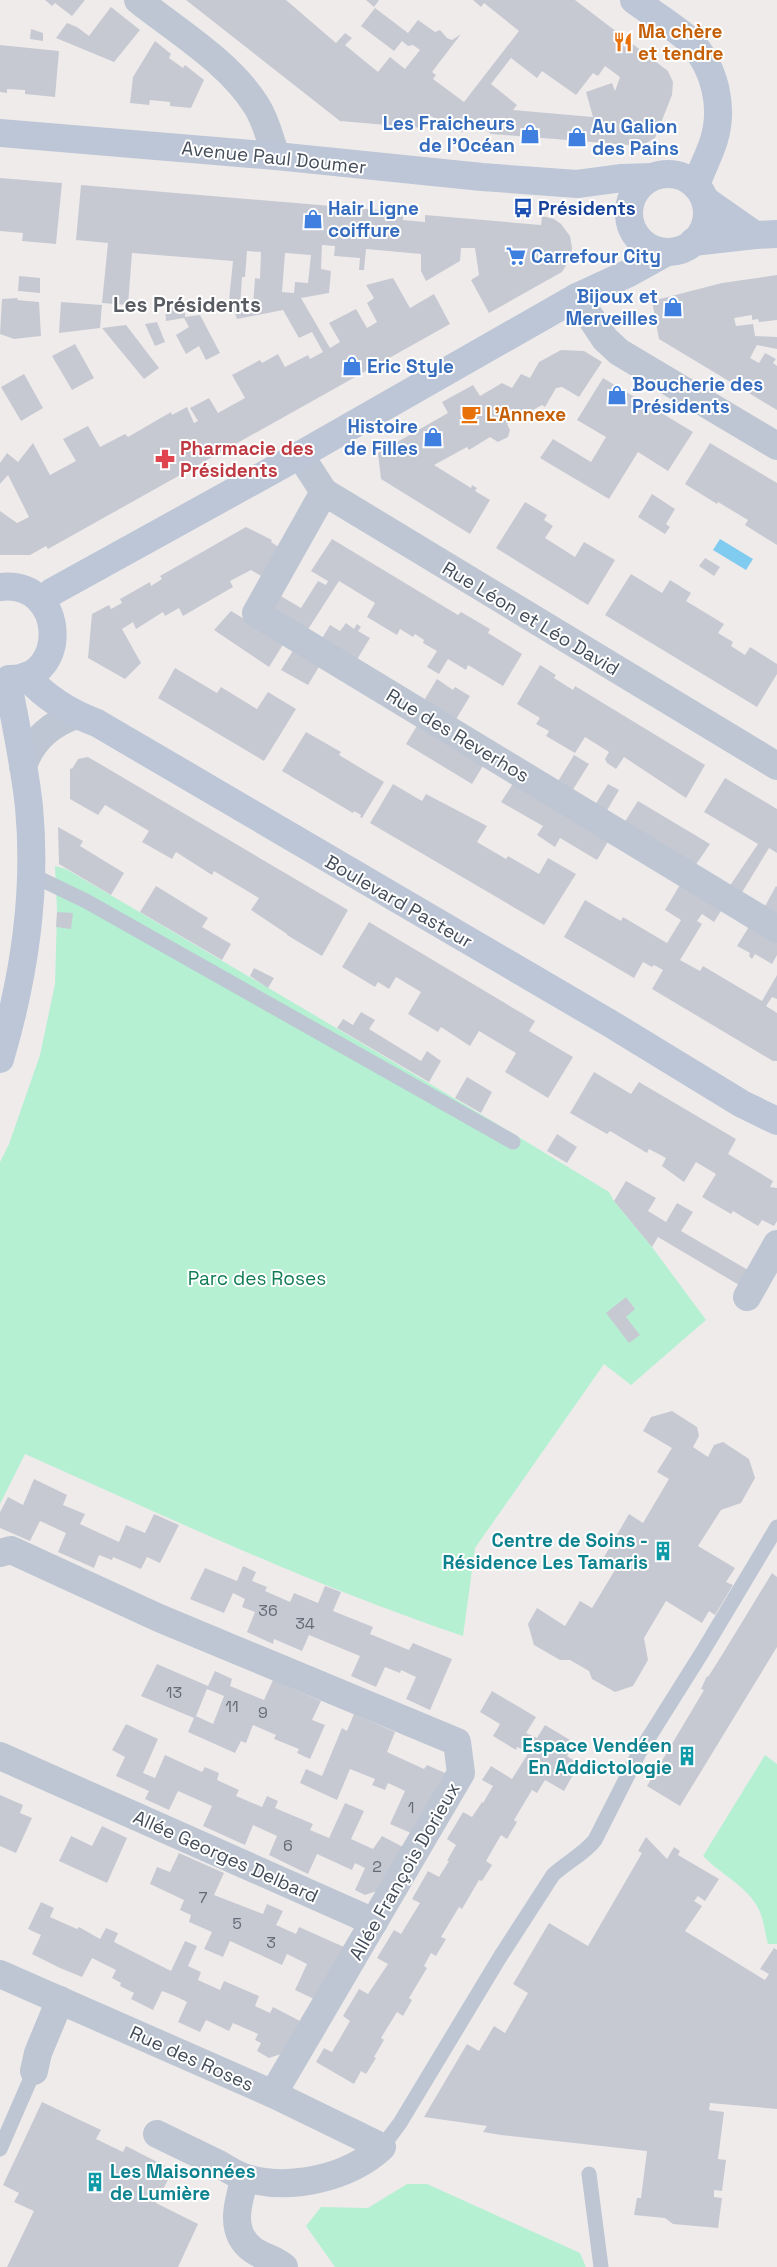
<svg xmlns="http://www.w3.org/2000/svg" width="777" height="2267" viewBox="0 0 777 2267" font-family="'Space Grotesk',sans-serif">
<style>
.green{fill:#b5f0d3}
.water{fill:#80cbf0}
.building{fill:#c7c9d2;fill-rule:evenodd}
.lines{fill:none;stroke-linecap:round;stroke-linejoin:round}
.lane{stroke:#bdc6d2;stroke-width:15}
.street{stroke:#bdc6d2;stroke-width:28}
.secondary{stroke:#bcc6d6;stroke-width:28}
.labels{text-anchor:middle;stroke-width:4;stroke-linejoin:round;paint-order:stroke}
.number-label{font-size:16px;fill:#646b77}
.food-label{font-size:19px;font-weight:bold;fill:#c56008;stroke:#fff;text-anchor:start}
.shop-label{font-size:19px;font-weight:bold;fill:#366cbe;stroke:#fff;text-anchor:start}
.street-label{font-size:19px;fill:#434c59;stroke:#fff}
.transit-label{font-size:19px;font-weight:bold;fill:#164399;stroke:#fff;text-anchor:start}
.health-label{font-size:19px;font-weight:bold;fill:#be3a42;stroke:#fff;text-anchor:start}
.park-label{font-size:19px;fill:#117d54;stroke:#fff}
.culture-label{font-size:19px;font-weight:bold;fill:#0d838f;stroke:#fff;text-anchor:end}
.quarter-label{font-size:21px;font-weight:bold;fill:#585b61;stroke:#fff}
</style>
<rect width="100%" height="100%" fill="#efebeb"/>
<!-- green -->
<g class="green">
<path d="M55 866 66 869C248 976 430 1082 609 1192L614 1201 652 1247 706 1320 631 1385 604 1364 475 1548 463 1636C314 1586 169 1518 25 1454L0 1504V1162L9 1144 40 1055 55 984 57 912Z"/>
<path d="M765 1755 777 1764V1944H768C765 1934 764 1920 759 1910 749 1887 720 1874 703 1856Z"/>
<polygon points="407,2184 427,2184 580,2253 586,2267 335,2267 306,2226 321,2207 368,2208"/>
</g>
<!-- water -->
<polygon class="water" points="720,539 753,559 746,570 713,550"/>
<!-- building -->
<g class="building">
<polygon points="45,0 85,0 72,16 55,3 52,6"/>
<path d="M186 0H286L336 43 345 33 352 38 345 45 378 72 390 57 405 69 420 50 413 45 408 46 402 41 394 51 361 26 375 8 408 33 418 20 435 32 440 30 447 38 452 40 461 34 432 72 436 75 433 79 464 102 519 31 484 3 481 7 473 0H575L668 71 673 82 672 95 655 138 641 146 491 134 473 121 465 132 443 130 446 126 431 116 422 128 340 121ZM511 58 537 78 542 71 576 95 593 73 598 76 605 66 620 77 615 91 612 83 586 92 593 117 513 110 517 105 491 84Z"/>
<polygon points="366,0 379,0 374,7"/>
<polygon points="111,7 140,30 114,62 56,38 67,23 77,27 89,36"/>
<polygon points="31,29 43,33 43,41 30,39"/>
<polygon points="155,41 171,54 169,58 183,68 185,65 204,80 191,108 170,106 170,102 150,100 149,105 130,103 133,77"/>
<polygon points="0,45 59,51 55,97 25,94 25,90 7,89 7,93 0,92"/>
<polygon points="0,178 62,183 56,244 22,241 23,233 0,231"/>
<path d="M81 185 403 212V220L425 222V215L541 225 542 216 554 219 561 224 570 236 572 248 571 257 562 272 489 313 471 280 479 275 475 248H461L460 261 426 281 421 271V254L366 249 364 270H359L360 258 334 256 335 246 322 245 321 269 331 271 329 293 301 298 330 348 340 342 329 323 356 309 367 328 377 322 367 303 374 298 366 285 393 278 410 308 434 294 450 324 48 549 46 546 30 555H0V511L17 523 29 517 8 475 0 484V463L7 453 18 462 33 443 50 475 76 461 63 439 88 426 100 447 125 434 128 437 171 412 172 415 187 407 194 423 198 421 190 408 209 398 218 413 245 398 232 375 260 360 262 363 278 354 285 367 308 355 310 359 323 352 312 332 299 338 283 310 237 319 234 310H228L233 261 132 253 128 305 102 303 108 243 76 240ZM247 251 261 252 260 279 255 278 253 306 240 309 242 277H245ZM285 253 311 255 308 283 295 282 294 293 282 292Z"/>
<polygon points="777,275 777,320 759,322 758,319 752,320 752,315 734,318 736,326 753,324 755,336 777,337 777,349 757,345 750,358 759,363 765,353 776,359 773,363 777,366 777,410 659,339 652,301 722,283"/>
<polygon points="19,276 40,278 40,293 18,291"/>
<polygon points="18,298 17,300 39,302 41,336 14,339 0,334 2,299"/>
<polygon points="61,302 102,305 100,328 59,333"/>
<polygon points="185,305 185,317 200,315 220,353 206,360 199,346 186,354 176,335 189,327 184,318 166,321 165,308"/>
<polygon points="157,322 165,342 155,346 145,324"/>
<polygon points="126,325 159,368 144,379 102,328"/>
<polygon points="75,344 94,378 72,390 52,356"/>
<polygon points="561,350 584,351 602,362 579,397 562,387 556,388 545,407 542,405 507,424 510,430 508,437 498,442 490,437 469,450 467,447 434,465 471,488 472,485 477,488 475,491 490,500 470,534 381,479 378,453 448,413 442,402 473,385 480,396 502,383 512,388 521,374 530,378 539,362"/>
<polygon points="24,374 43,408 21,421 1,387"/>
<polygon points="603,378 693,432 668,471 638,452 609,499 540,458 553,439 591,462 606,437 577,420"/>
<polygon points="710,443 777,483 777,545 745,525 748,520 718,502 717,504 685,484"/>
<polygon points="652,494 675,509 666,524 670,527 665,534 638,517"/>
<polygon points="525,502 547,515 544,520 553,526 545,538 575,557 584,542 615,560 588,605 496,548"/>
<polygon points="246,527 272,540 271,542 283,550 266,579 251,570 230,581 233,587 183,616 179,608 165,616 163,612 136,629 133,622 122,629 141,663 125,679 88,658 92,614 109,605 111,609 122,603 120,599 150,582 151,586 162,579 160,576"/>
<polygon points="332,539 458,615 461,612 490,629 488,633 522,654 503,686 468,665 466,670 448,659 439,674 427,667 437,651 423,643 424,640 415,634 413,637 400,629 397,635 367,617 375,603 339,581 307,631 275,612 273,606 279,595 301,608 318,581 326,585 328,581 311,571"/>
<polygon points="705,558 720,567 714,576 699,566"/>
<polygon points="631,574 662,593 670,580 691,593 686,601 724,624 718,633 733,642 731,646 745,655 750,647 777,664 777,674 757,707 605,615"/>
<polygon points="231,611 284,643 269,667 214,630"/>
<polygon points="346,623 354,629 357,624 361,627 358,631 370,638 356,661 321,640 330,625 340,631"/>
<polygon points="294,649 320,665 308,685 281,670"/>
<polygon points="540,665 556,675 554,678 573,690 575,686 705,765 686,798 624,757 616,769 607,763 605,759 609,752 585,737 575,753 546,736 549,731 536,724 540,718 517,704"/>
<polygon points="175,668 217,693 221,687 257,709 268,692 296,709 264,761 158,698"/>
<polygon points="437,679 453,690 455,687 470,696 455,721 423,702"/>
<polygon points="418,724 484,764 472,784 406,744"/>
<polygon points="306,732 341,752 339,755 384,782 362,818 360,817 361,815 354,811 353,813 282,771"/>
<polygon points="574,755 589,764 572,791 557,783"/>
<polygon points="88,757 348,910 322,956 287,935 287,934 251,910 259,898 214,871 212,875 176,852 172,859 142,842 149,831 105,805 98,815 70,799 70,768 72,769 78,759"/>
<polygon points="725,778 777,809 777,853 769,848 741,894 729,887 758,844 704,812"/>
<polygon points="514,782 609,840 597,860 560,838 555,847 537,835 543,826 501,802"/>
<polygon points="393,784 422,801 426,794 487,826 477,842 506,859 508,856 539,874 548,858 576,874 544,925 370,823"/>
<polygon points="608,784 619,790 606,812 595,805"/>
<polygon points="638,801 710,844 695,866 624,823"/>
<polygon points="58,827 83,841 80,846 124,873 111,895 59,864"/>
<polygon points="681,883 723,908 714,922 702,914 697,921 702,924 680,960 700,971 703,966 762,1001 777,975 777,999 772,997 766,1006 777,1013 777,1061 773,1061 652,989 663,970 654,965 652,967 643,962 634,978 564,937 585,900 621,921 623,917 667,943 681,920 665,910"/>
<polygon points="156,886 208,918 202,927 231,944 222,960 140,912"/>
<polygon points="776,886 777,887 777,916 764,908"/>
<polygon points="57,912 73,913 71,929 56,927"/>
<polygon points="369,922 535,1021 529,1031 573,1057 548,1098 505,1072 516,1053 479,1031 470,1046 441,1027 438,1032 408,1014 421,992 396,977 389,989 378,982 375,987 342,967"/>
<polygon points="750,925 777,941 777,955 772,964 755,954 752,959 749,956 750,953 737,946"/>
<polygon points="254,968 274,978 268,988 250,976"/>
<polygon points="361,1012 375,1020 369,1029 421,1061 427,1051 441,1061 429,1082 337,1028 343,1019 353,1025"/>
<polygon points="594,1072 631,1094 639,1082 736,1139 728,1154 773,1181 770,1187 777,1188 777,1221 774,1226 762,1220 758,1226 733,1211 731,1214 702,1197 716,1174 696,1162 684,1182 662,1166 666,1158 649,1149 647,1153 610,1131 607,1134 570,1113"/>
<polygon points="467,1077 492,1092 481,1113 455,1098"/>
<polygon points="557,1134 577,1147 567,1163 547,1151"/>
<polygon points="626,1181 656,1198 648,1211 666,1222 677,1203 693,1212 681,1231 748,1270 739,1285 658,1237 652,1247 614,1201"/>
<polygon points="626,1297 635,1309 626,1317 640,1335 629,1343 606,1313"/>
<polygon points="672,1411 697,1427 699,1436 693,1447 708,1457 714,1445 723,1442 749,1459 755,1478 741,1503 721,1510 698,1546 735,1568 726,1582 733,1585 715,1615 709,1611 702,1623 666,1601 644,1638 648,1660 633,1686 615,1692 592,1679 589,1671 570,1660 560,1660 534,1645 528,1624 537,1608 565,1626 580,1601 592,1608 618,1565 604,1557 629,1514 643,1523 669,1479 657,1472 672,1448 643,1431 651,1417"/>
<polygon points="34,1479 67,1495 63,1505 85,1514 80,1524 119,1542 126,1525 145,1533 154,1514 179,1525 160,1563 147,1557 141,1569 113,1557 112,1560 99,1555 94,1568 58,1552 66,1533 40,1521 30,1541 0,1528 0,1512 8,1497 23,1505"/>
<polygon points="243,1566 256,1572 252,1581 267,1587 265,1591 290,1602 294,1593 318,1603 325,1586 341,1592 333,1611 373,1627 370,1634 409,1650 413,1643 452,1659 430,1710 406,1699 416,1677 401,1670 400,1673 385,1667 376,1687 351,1676 360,1656 309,1635 302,1651 274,1639 273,1644 247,1632 255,1612 242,1607 245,1599 233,1593 224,1613 190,1599 205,1568 237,1581"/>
<polygon points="772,1573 777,1577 777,1647 680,1806 647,1786 704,1690 701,1689 707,1676 708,1677 722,1655"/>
<path d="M157 1664 208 1686 215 1671 232 1679 230 1686 264 1700 273 1680 321 1701 312 1720 325 1725 310 1759 297 1753 299 1749 274 1739 276 1735 253 1725 246 1743 241 1741 235 1753 188 1732 194 1718 141 1696ZM207 1689 224 1696 213 1724 196 1716Z"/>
<polygon points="492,1691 536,1717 526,1733 537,1738 545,1725 575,1743 567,1756 579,1764 564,1791 545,1780 537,1793 532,1790 514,1820 517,1822 507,1839 501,1835 486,1861 492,1865 482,1881 479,1880 462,1909 459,1907 441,1937 446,1939 436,1956 431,1953 424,1966 427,1968 409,1998 412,2000 403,2016 397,2012 381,2038 384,2040 374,2057 376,2058 366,2074 361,2071 354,2084 316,2062 324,2048 332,2052 350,2021 343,2016 359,1989 368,1994 388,1964 377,1958 394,1930 401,1934 420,1903 412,1899 428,1871 439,1877 449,1861 447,1861 456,1845 447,1839 463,1812 472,1817 482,1802 483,1803 493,1786 482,1780 491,1766 512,1779 529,1752 517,1747 516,1750 493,1736 500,1724 480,1712"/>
<polygon points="354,1714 395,1732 387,1752 424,1769 427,1765 445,1773 411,1833 390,1824 405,1791 388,1783 385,1790 372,1785 375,1779 350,1769 337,1800 300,1783 306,1769 322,1776 342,1728 347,1731"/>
<polygon points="126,1724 158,1739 143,1773 155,1778 165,1755 202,1772 205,1767 219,1773 217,1780 239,1790 236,1796 262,1807 267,1796 278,1801 275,1808 313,1824 310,1830 329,1838 345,1803 364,1811 351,1839 373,1849 382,1836 403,1847 377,1891 365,1895 355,1890 365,1868 355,1863 352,1870 317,1854 308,1874 269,1855 277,1836 253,1825 245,1845 203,1826 212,1806 178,1791 169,1810 145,1799 149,1791 116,1776 125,1757 112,1750"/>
<polygon points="0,1795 23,1805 20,1813 32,1818 16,1853 0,1846"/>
<polygon points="102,1826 127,1838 107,1883 59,1861 71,1836 92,1846"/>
<polygon points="646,1837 667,1859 674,1847 680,1851 678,1855 719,1879 705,1901 698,1896 694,1901 702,1906 685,1931 765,1980 769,1974 760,1969 774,1948 777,1950 777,2109 710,2103 709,2110 724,2112 718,2159 726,2160 722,2191 714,2190 714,2197 722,2198 718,2228 673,2224 665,2218 634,2215 637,2198 641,2198 647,2151 501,2135 483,2132 487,2126 424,2117 467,2044 479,2051 494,2026 505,2033 528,1993 513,1984 549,1923 588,1946 642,1853 638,1851"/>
<polygon points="179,1853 224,1873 214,1895 263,1914 267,1904 283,1911 276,1925 296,1934 299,1927 344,1947 314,1999 295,1990 307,1964 287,1954 282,1965 230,1941 223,1957 204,1949 212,1932 189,1922 191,1915 180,1910 184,1900 150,1884 157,1867 170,1872"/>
<polygon points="41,1902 54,1908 50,1917 77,1929 79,1927 100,1939 106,1928 118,1933 114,1942 171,1971 185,1941 197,1946 188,1966 201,1972 198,1980 220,1990 224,1981 259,1996 255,2006 270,2013 273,2007 300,2021 281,2054 269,2058 257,2051 261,2043 255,2040 258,2034 233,2023 229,2031 206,2020 200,2032 178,2022 187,2002 175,1996 162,1991 153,2010 131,1999 134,1993 120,1986 121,1983 112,1978 116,1970 92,1958 82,1977 60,1968 32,1954 41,1935 28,1929"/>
<polygon points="42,2102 101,2130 96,2139 123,2152 126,2146 173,2170 156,2203 198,2224 178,2267 7,2267 34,2211 14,2202 19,2193 3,2185"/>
</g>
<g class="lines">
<!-- lane -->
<g class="lane">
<polyline points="32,875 86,901 513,1142"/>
<path d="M382 2147 400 2123 500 1957 553 1875C567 1862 584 1854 595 1840L639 1753 703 1651 777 1527"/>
<polyline points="0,2149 34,2071"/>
<polyline points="589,2174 601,2267"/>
</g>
<!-- street -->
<g class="street">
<path d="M138 0C177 31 229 62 256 105 266 120 270 139 276 156"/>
<polyline points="577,297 605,339 619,352 777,446"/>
<polyline points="300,455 324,492 777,766"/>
<polyline points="324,492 256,613 777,929"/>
<path d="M23 766C32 740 52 723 77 715"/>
<polyline points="747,1297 777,1244"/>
<polyline points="0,1553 11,1550 159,1618 457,1742 461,1773 273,2094"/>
<polyline points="0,1756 374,1922"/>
<path d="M0 1974 273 2094 382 2147C349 2178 290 2191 246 2178 237 2175 227 2169 219 2164 198 2154 178 2144 157 2134"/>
<polyline points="34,2071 38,2053 60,2000"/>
<path d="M245 2178C238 2202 228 2232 253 2250 263 2257 275 2259 284 2267"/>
</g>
<!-- secondary -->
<g class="secondary">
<path d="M634 0C650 12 680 30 692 43 715 69 724 107 714 140 709 156 701 170 696 186"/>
<polyline points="0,133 276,156 482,177 577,184 622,178 652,177"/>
<circle cx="668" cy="213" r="39"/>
<polyline points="705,200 755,235"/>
<polyline points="693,242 755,235 777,234"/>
<path d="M0 587C67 579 70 681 9 679"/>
<polyline points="42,602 52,592 300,455 577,297 629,273 667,252"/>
<path d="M26 676C45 697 70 713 97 723L611 1024 742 1104 777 1121"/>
<path d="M0 1059C24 978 37 892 29 807 25 769 17 731 10 694L13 679"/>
</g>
</g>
<!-- icons -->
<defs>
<symbol id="restaurant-bare" viewBox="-9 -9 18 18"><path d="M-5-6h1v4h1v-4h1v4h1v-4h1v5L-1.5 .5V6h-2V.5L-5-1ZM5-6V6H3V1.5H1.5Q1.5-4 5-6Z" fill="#e8710a" stroke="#fff" stroke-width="2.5" paint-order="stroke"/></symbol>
<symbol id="shop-bare" viewBox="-9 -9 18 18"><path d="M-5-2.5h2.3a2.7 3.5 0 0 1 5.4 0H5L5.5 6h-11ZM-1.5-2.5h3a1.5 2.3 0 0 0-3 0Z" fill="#3f7fe0" stroke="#fff" stroke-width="2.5" paint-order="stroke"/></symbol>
<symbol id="bus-bare" viewBox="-9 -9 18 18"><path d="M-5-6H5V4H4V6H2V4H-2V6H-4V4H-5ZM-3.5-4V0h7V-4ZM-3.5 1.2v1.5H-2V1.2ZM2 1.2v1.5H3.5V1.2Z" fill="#1a4fb4" stroke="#fff" stroke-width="2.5" paint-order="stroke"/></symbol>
<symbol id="supermarket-bare" viewBox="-9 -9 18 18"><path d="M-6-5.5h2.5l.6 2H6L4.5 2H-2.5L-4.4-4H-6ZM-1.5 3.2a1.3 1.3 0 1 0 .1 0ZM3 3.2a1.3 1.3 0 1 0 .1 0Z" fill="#3f7fe0" stroke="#fff" stroke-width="2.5" paint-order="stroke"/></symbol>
<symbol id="cafe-bare" viewBox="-9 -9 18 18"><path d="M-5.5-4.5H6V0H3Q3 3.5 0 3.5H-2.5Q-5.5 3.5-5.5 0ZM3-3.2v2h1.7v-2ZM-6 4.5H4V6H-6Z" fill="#e8710a" stroke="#fff" stroke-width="2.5" paint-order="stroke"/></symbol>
<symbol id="pharmacy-bare" viewBox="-9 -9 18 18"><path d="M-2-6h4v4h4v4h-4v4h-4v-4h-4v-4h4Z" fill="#e0444e" stroke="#fff" stroke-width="2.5" paint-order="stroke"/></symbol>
<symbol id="building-bare" viewBox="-9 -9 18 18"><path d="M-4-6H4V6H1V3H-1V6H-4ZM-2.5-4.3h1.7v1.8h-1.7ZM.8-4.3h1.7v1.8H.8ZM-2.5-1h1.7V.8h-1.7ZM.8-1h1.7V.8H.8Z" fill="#0f9aa8" stroke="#fff" stroke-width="2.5" paint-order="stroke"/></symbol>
</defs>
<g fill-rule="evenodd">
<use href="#restaurant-bare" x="609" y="28" width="28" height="28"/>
<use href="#shop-bare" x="516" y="120" width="28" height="28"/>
<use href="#shop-bare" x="563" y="123" width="28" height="28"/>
<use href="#bus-bare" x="509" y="194" width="28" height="28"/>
<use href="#shop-bare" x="299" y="205" width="28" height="28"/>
<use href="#supermarket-bare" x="502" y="242" width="28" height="28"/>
<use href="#shop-bare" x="659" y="293" width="28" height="28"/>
<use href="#shop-bare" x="338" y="352" width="28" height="28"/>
<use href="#shop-bare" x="603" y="381" width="28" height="28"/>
<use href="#cafe-bare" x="457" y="400" width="28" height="28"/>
<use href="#shop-bare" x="419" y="423" width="28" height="28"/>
<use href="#pharmacy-bare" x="151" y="445" width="28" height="28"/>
<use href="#building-bare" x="649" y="1537" width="28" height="28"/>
<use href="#building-bare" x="673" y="1742" width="28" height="28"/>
<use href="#building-bare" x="81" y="2168" width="28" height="28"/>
</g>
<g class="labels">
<!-- number labels -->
<g class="number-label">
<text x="268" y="1616">36</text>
<text x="305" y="1629">34</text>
<text x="174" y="1698">13</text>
<text x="232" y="1712">11</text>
<text x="263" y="1718">9</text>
<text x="411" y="1813">1</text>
<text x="288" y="1851">6</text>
<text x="377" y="1872">2</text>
<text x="203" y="1903">7</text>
<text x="237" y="1929">5</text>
<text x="271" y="1948">3</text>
</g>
<!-- food labels -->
<g class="food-label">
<text x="638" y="38">Ma chère<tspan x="638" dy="22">et tendre</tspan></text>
<text x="486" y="421">L'Annexe</text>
</g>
<!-- shop labels -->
<g class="shop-label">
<text x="515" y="130" text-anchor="end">Les Fraicheurs<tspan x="515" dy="22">de l'Océan</tspan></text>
<text x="592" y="133">Au Galion<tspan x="592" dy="22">des Pains</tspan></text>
<text x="328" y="215">Hair Ligne<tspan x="328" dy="22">coiffure</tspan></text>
<text x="531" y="263">Carrefour City</text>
<text x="658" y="303" text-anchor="end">Bijoux et<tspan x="658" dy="22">Merveilles</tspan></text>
<text x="367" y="373">Eric Style</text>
<text x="632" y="391">Boucherie des<tspan x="632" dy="22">Présidents</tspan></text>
<text x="418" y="433" text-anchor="end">Histoire<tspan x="418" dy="22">de Filles</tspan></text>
</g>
<!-- street labels -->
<g class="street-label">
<text transform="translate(274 157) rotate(6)" y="7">Avenue Paul Doumer</text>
<text transform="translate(531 618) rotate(31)" y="7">Rue Léon et Léo David</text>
<text transform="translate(458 735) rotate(31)" y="7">Rue des Reverhos</text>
<text transform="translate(399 901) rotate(30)" y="7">Boulevard Pasteur</text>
<text transform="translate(226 1856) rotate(24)" y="7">Allée Georges Delbard</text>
<text transform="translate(404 1871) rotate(-60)" y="7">Allée François Dorieux</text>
<text transform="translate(192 2058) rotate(24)" y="7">Rue des Roses</text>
</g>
<!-- transit labels -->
<g class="transit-label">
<text x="538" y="215">Présidents</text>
</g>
<!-- health labels -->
<g class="health-label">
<text x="180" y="455">Pharmacie des<tspan x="180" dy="22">Présidents</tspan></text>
</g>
<!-- park labels -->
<g class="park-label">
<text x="257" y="1285">Parc des Roses</text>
</g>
<!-- culture labels -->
<g class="culture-label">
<text x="648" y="1547">Centre de Soins -<tspan x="648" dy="22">Résidence Les Tamaris</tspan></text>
<text x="672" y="1752">Espace Vendéen<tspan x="672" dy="22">En Addictologie</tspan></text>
<text x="110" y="2178" text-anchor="start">Les Maisonnées<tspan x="110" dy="22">de Lumière</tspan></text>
</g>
<!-- quarter labels -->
<g class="quarter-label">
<text x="187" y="312">Les Présidents</text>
</g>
</g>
</svg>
